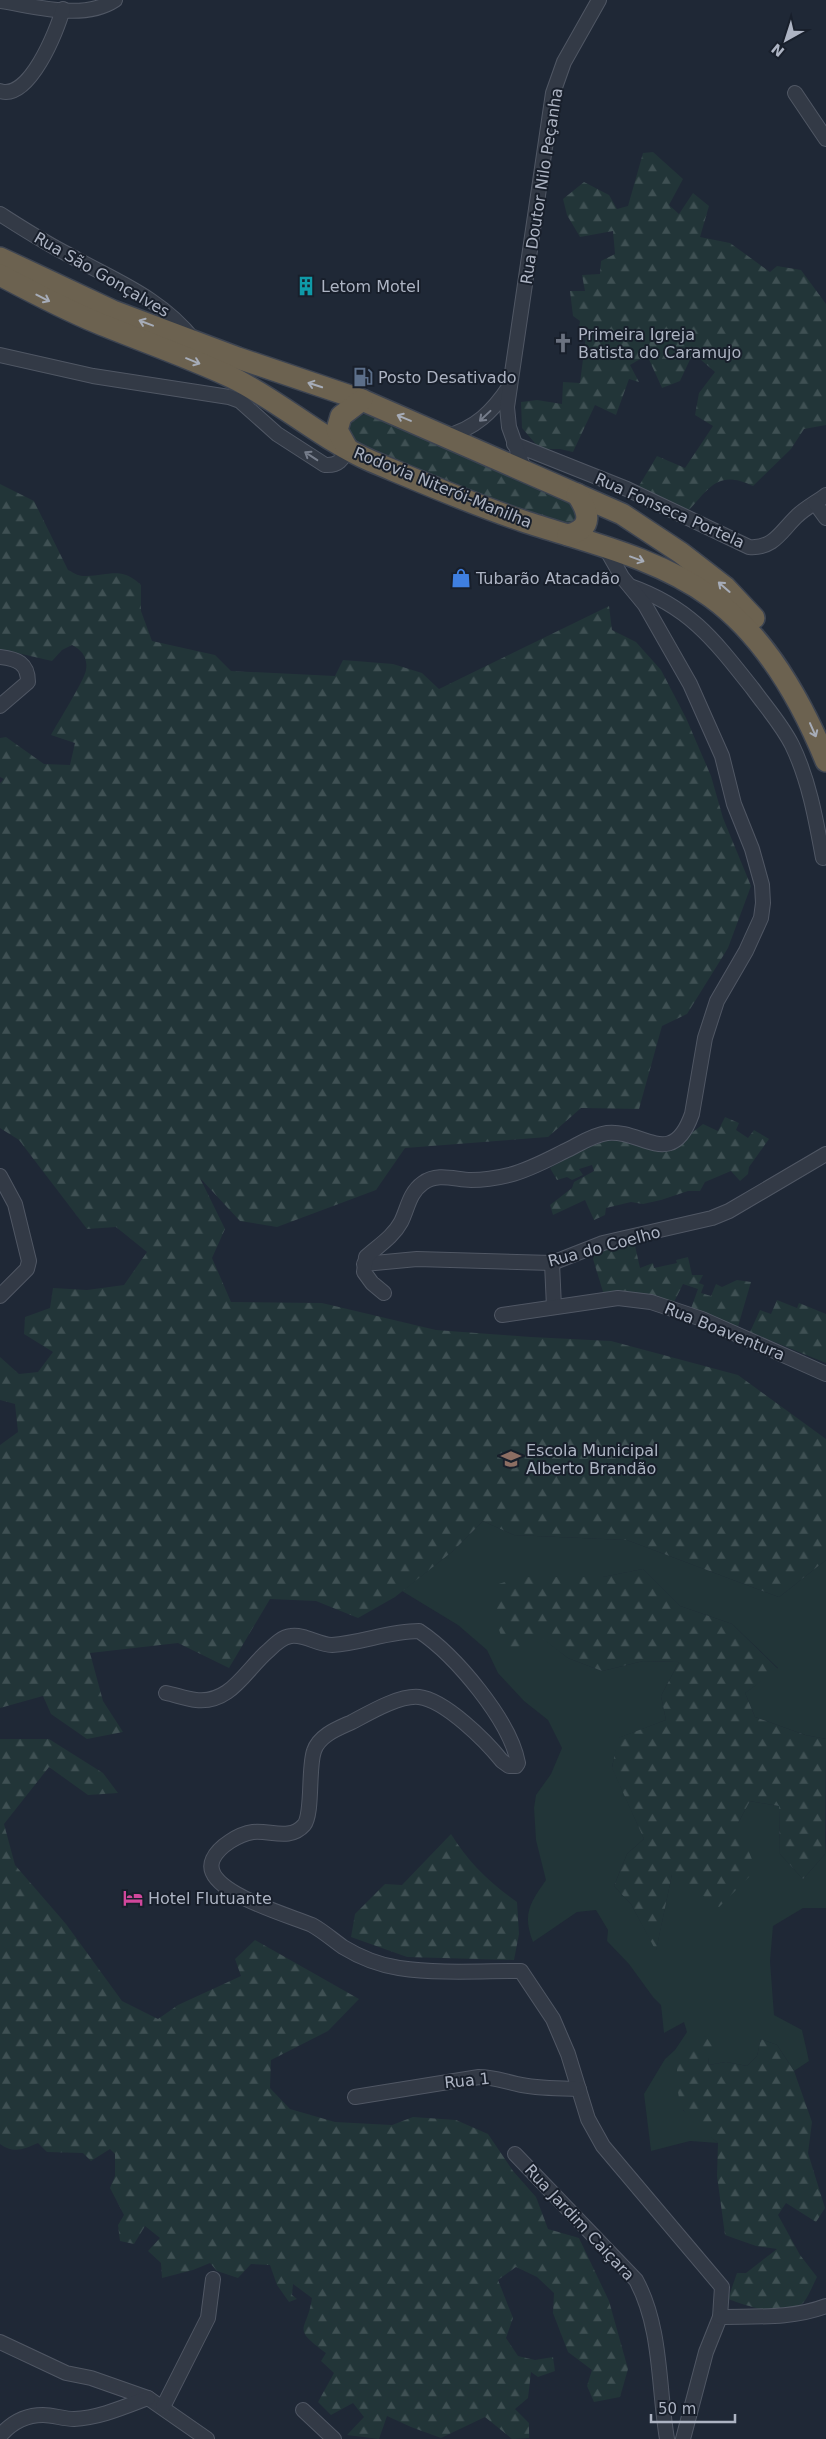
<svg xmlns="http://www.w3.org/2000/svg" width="826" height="2439" viewBox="0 0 826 2439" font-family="'DejaVu Sans',sans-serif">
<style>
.grass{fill:#223538}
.forest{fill:url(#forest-firs)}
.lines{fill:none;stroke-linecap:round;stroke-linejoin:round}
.minor-casing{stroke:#505764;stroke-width:16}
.highway-casing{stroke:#3d4451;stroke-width:24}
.minor{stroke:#333a46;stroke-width:14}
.highway{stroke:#6c6250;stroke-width:21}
.oneway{stroke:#a6acb8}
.oneway2{stroke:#767d8b}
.labels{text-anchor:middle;stroke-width:4;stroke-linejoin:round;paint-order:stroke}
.street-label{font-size:16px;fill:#adb4c3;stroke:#181f2b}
.poi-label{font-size:16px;fill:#adb4c3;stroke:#181f2b;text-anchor:start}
</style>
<defs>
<pattern id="forest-firs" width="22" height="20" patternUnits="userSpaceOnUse" patternTransform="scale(1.25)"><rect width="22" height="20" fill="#223538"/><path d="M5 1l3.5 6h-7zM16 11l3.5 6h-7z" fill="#3f5053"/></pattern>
</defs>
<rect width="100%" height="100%" fill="#1f2836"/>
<!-- grass -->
<path class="grass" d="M483 1521 514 1535 627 1540 779 1597 826 1560V1739L805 1735 755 1717 745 1693 778 1668 732 1624 680 1606 643 1569 603 1577H522L539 1635 568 1658 602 1671 643 1661 679 1662 661 1696 666 1720 619 1738 612 1767 644 1839 627 1854 614 1886 631 1904 656 1950 672 1874 738 1823 750 1801 779 1806 780 1854 803 1879 825 1854 826 1839V1908H803L773 1926 770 1961 774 2015 802 2030 809 2061 794 2071 777 2045 761 2039 757 2056 747 2066 726 2062 709 2065 705 2036 683 2110 718 2143 690 2141 651 2151 644 2094 665 2059 675 2050 687 2032 684 2022 664 2033 661 2005 653 1997 629 1964 607 1941 608 1930 596 1910 577 1912 533 1942C522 1914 530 1903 546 1880L536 1840 534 1808 536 1795 551 1774 562 1748 548 1720 524 1701 498 1673 487 1650 458 1625 402 1591 453 1551Z"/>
<!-- forest -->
<g class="forest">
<path d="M653 152 683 179 669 205 679 214 693 193 709 206 700 237 730 243 770 272 777 266 801 270 826 304V425L804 429 791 449 753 486C717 469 710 488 687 512L637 489 657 456 685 468 713 426 695 415 699 393 715 372 693 353 680 381 662 388 647 355 630 365 639 382 629 379 616 415 595 405 573 452 560 449H540L522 428 521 402 537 400 562 404 563 382 580 383 586 335 578 333 580 321 573 316 570 291H585L582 275 600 274 601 261 615 254 613 231 580 237 567 215 563 199 584 182 609 195 617 209 628 206 643 153Z"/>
<path d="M365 414 545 486 579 507 577 522 566 525 544 518 376 454C357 444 333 428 365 414Z"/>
<path d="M0 484 34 501 68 570C72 572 78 576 83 576 108 577 120 565 141 585V611L152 641 215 655 231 671 335 676 343 660 393 664 422 673 439 689 609 606 612 630 636 642 661 670 686 718 711 776 723 818 751 886 728 948 687 1014 662 1026 639 1109 581 1108 548 1137 405 1148 376 1190 277 1227 240 1221 200 1178 225 1229 212 1258 231 1302 322 1303 436 1330 531 1337 611 1341 738 1375 826 1439V1560L779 1597 627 1540 514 1535 483 1521 453 1551 395 1597 358 1618 316 1601 270 1599 229 1668 178 1643 90 1653 103 1701 123 1732 87 1739 51 1714 43 1696 0 1708V1445L18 1432 15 1404 0 1400V1357L19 1374 38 1372 53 1352 24 1334 25 1317 50 1308 53 1288 87 1290 124 1285 147 1252 116 1227 87 1229 19 1140 0 1128V783L4 779 0 777V738L6 737 44 764 70 765 75 743 51 735C58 722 84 681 86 670 88 658 82 650 72 645L62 650 52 661 0 649Z"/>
<polygon points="725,1117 739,1123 736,1130 748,1138 754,1130 769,1139 749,1167 748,1174 740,1181 731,1171 705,1182 700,1191 688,1191 661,1200 643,1204 631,1202 606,1208 605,1215 594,1220 585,1200 553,1215 550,1205 572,1188 574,1182 594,1171 592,1165 579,1169 583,1175 572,1180 567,1177 557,1180 550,1168 581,1150 606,1141 684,1139 703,1124 718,1131"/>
<polygon points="634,1241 640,1268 653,1263 654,1268 677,1263 676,1260 688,1257 692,1275 703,1275 699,1283 704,1285 701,1293 711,1296 716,1284 722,1287 737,1280 751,1282 737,1330 690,1311 698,1289 683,1284 673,1304 604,1295 593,1259 595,1251"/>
<polygon points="777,1300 797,1308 799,1303 826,1314 826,1363 750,1332 760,1310 771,1314"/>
<polygon points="643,1569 680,1606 732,1624 778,1669 745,1693 755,1717 805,1735 826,1739 825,1854 803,1879 780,1854 779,1806 750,1801 738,1823 756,1870 719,1907 672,1874 656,1951 631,1904 614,1886 627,1854 644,1839 612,1768 618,1738 666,1720 661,1696 679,1662 643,1661 602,1671 568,1658 539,1636 507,1653 494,1615 492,1586 522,1577 603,1577"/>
<path d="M0 1739H49L103 1773 118 1793 88 1795 49 1767 4 1824 15 1865 66 1924 122 2001 158 2019 178 2005 241 1976 235 1959 255 1940 359 1999 328 2031 271 2060 270 2088 290 2109 335 2122 392 2125 413 2117 456 2120 488 2134 513 2171 536 2197 548 2229 579 2238 609 2301 628 2369 620 2397 594 2402 587 2386 592 2370 568 2352 553 2313 554 2293 537 2277 516 2267 498 2280 513 2318 506 2338 518 2356 535 2360 553 2357 555 2371 538 2377 531 2372 528 2398 515 2409 529 2423V2438L512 2439 485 2417 441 2438 411 2427 387 2416 379 2439 347 2435 364 2417 353 2403 331 2415 318 2402 334 2373 321 2361 326 2353C290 2326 307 2333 312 2298L293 2284 292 2295 297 2299 289 2302 277 2285 270 2265 251 2264 238 2278 217 2271 210 2263 193 2270 162 2278 161 2263 148 2251 160 2238 145 2226 134 2244 120 2241 118 2225 124 2215 110 2188 115 2176V2154L110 2149 91 2161 83 2153 47 2152 38 2143C24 2149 14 2154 0 2144Z"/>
<path d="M451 1834C468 1862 490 1883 517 1902L519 1934 514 1960 407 1957 351 1937 355 1914 385 1884 402 1885Z"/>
<path d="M705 2036 716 2049 708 2058 709 2065 726 2062 747 2066 757 2056 761 2039 777 2045 794 2071 812 2122 808 2153 825 2208 816 2222 786 2203 778 2215 800 2255 817 2277C813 2285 809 2295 804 2302 787 2321 748 2306 728 2299L737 2273H746L777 2249 756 2246 725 2235 717 2176 718 2143C707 2133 692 2123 684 2111 676 2100 674 2061 682 2050 687 2043 697 2039 705 2036Z"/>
</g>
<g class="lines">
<defs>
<g id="minor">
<path d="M0 1C35 6 83 21 115 0"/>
<path d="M0 91C29 101 57 31 63 9"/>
<polyline points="795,93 826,139"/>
<path d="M0 214C22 228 45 243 69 255 115 281 160 297 194 340"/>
<path d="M0 355 93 376 229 397 240 401 277 434 325 465C338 466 343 460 347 448"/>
<path d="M446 436C475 429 493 411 509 387"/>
<path d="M514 444 627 489 749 547C774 549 781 531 797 516 805 508 817 502 826 495"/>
<polyline points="524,469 509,427 507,407 553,93 564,62 599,0"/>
<polyline points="815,503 826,518"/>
<path d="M630 586C690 607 715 641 753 689 766 707 782 725 792 745 809 780 816 820 823 858"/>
<path d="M0 657C17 659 28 663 28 682L0 706"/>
<polyline points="0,1176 15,1204 29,1261 27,1269 0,1296"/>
<polyline points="552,1263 554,1307"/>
<polyline points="364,1264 417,1259 552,1263 603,1243 712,1218 729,1211 826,1154"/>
<path d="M384 1293 372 1283 364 1272 366 1257C378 1246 393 1237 401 1222 408 1208 409 1193 423 1183 438 1172 456 1180 471 1180 484 1180 497 1178 509 1175 529 1170 547 1160 565 1151 578 1145 592 1135 607 1133 642 1129 672 1171 692 1114L705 1038 717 1001 746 951 761 918 763 903 762 885 752 849 734 804 722 756 690 684 645 605 622 577 605 547"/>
<polyline points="502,1315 618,1298 651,1302 702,1319 826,1374"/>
<path d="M166 1693C176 1695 186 1699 196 1700 231 1704 246 1669 269 1650 275 1644 282 1637 291 1636 305 1634 318 1645 332 1645 362 1643 389 1631 419 1631 455 1655 510 1720 518 1763L516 1766H509L502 1761C486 1741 445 1700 419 1697 399 1695 369 1713 352 1722 339 1728 319 1735 314 1751 308 1768 313 1814 304 1825 290 1841 270 1830 253 1832 239 1834 219 1846 213 1859 198 1891 292 1916 312 1925 323 1931 333 1940 343 1947 361 1958 379 1965 399 1968 439 1974 481 1971 521 1971L553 2019 568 2054 588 2119 603 2146 722 2287 720 2317 706 2352 683 2439"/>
<path d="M355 2097 479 2077C493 2077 503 2081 517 2084 537 2089 559 2088 579 2089"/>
<path d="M515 2154 636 2280C662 2328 658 2386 667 2439"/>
<path d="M720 2317C756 2316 792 2319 826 2306"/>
<polyline points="0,2342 66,2373 91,2378 148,2398 207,2439"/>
<polyline points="163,2407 208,2318 213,2279"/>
<polyline points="303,2410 334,2439"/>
<path d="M0 2436C11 2423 25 2415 43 2415 53 2415 64 2419 74 2419 99 2418 124 2407 148 2398"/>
</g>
<g id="highway">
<polyline points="0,258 113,311 238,358 362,400 622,514 681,553 725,587 754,618"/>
<path d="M0 275C32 292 64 309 98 323 142 341 188 357 231 377 280 401 321 439 371 461 419 481 474 505 523 521 586 542 656 557 711 597 766 637 801 700 826 761"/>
<polyline points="347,448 337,430 341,416 362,400"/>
<path d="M568 535C594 528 589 512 577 494"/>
</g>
</defs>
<!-- minor casing -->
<use href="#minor" class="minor-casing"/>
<!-- highway casing -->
<use href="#highway" class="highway-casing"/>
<!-- minor -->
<use href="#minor" class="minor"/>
<!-- highway -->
<use href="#highway" class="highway"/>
</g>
<!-- one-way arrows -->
<defs><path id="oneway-shaft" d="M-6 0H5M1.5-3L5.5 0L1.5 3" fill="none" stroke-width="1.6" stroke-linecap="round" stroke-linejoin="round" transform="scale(1.25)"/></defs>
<g class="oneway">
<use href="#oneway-shaft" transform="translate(43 298) rotate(27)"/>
<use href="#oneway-shaft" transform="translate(146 323) rotate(-159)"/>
<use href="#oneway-shaft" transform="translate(193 361) rotate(22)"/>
<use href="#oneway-shaft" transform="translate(315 385) rotate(-162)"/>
<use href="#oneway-shaft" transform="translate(404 418) rotate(-157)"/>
<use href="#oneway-shaft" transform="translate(637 559) rotate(20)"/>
<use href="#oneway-shaft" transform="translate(724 587) rotate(-139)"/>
<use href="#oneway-shaft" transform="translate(813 730) rotate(66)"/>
</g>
<g class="oneway2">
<use href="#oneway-shaft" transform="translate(485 416) rotate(137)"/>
<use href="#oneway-shaft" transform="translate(311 456) rotate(-147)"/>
</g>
<!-- icons -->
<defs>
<symbol id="building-bare" viewBox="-9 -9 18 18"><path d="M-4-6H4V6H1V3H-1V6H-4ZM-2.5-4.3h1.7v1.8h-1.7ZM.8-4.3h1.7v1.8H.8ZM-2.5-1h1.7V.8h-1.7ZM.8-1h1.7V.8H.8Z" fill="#0f9aa8" stroke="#181f2b" stroke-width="2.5" paint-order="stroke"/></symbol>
<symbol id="church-bare" viewBox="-9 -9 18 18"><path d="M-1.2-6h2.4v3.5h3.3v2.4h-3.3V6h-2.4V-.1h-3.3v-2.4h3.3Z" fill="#6b7280" stroke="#181f2b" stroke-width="2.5" paint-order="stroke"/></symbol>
<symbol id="fuel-bare" viewBox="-9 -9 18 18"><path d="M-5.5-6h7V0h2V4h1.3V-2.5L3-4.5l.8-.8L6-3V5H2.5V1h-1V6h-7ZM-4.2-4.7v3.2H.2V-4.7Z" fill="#5c6f8a" stroke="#181f2b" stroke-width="2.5" paint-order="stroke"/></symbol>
<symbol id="shop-bare" viewBox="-9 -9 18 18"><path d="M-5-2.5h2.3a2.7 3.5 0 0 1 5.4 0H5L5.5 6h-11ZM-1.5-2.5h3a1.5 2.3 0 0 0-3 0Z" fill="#3f7fe0" stroke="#181f2b" stroke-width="2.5" paint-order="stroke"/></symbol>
<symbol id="school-bare" viewBox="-9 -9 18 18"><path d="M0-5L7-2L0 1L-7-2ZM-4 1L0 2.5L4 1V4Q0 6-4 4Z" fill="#8d6e63" stroke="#181f2b" stroke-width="2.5" paint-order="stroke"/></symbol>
<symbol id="hotel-bare" viewBox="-9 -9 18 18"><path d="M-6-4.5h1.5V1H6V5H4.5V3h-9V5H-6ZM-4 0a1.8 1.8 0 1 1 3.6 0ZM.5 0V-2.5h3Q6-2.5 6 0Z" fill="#d1479c" stroke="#181f2b" stroke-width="2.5" paint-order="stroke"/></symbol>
</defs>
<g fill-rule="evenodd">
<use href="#building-bare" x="292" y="272" width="28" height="28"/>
<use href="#church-bare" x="549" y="329" width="28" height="28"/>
<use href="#fuel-bare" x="349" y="363" width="28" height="28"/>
<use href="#shop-bare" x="447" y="564" width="28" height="28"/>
<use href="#school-bare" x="497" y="1445" width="28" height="28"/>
<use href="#hotel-bare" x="119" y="1884" width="28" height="28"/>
</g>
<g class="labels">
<!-- street labels -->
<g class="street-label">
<text transform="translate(541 186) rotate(-81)" y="6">Rua Doutor Nilo Peçanha</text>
<text transform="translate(102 274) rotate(30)" y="6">Rua São Gonçalves</text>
<text transform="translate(443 487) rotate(22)" y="6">Rodovia Niterói-Manilha</text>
<text transform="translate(670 510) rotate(24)" y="6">Rua Fonseca Portela</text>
<text transform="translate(604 1246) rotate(-15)" y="6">Rua do Coelho</text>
<text transform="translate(725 1331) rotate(22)" y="6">Rua Boaventura</text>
<text transform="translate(467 2080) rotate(-6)" y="6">Rua 1</text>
<text transform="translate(580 2222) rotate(47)" y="6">Rua Jardim Caiçara</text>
</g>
<!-- poi labels -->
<g class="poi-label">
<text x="321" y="292">Letom Motel</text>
<text x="578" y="340">Primeira Igreja<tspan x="578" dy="18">Batista do Caramujo</tspan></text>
<text x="378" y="383">Posto Desativado</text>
<text x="476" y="584">Tubarão Atacadão</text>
<text x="526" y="1456">Escola Municipal<tspan x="526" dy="18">Alberto Brandão</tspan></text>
<text x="148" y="1904">Hotel Flutuante</text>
</g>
</g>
<!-- north arrow -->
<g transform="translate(786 40) rotate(219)" stroke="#181f2b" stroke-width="4" paint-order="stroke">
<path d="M0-4L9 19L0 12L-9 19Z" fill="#adb4c3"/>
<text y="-8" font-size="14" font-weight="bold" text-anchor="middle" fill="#adb4c3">N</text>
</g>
<!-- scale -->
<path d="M651 2414v8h84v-8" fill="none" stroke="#adb4c3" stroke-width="2.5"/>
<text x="658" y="2414" font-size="15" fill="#adb4c3" stroke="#181f2b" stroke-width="4" paint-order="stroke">50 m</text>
</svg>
